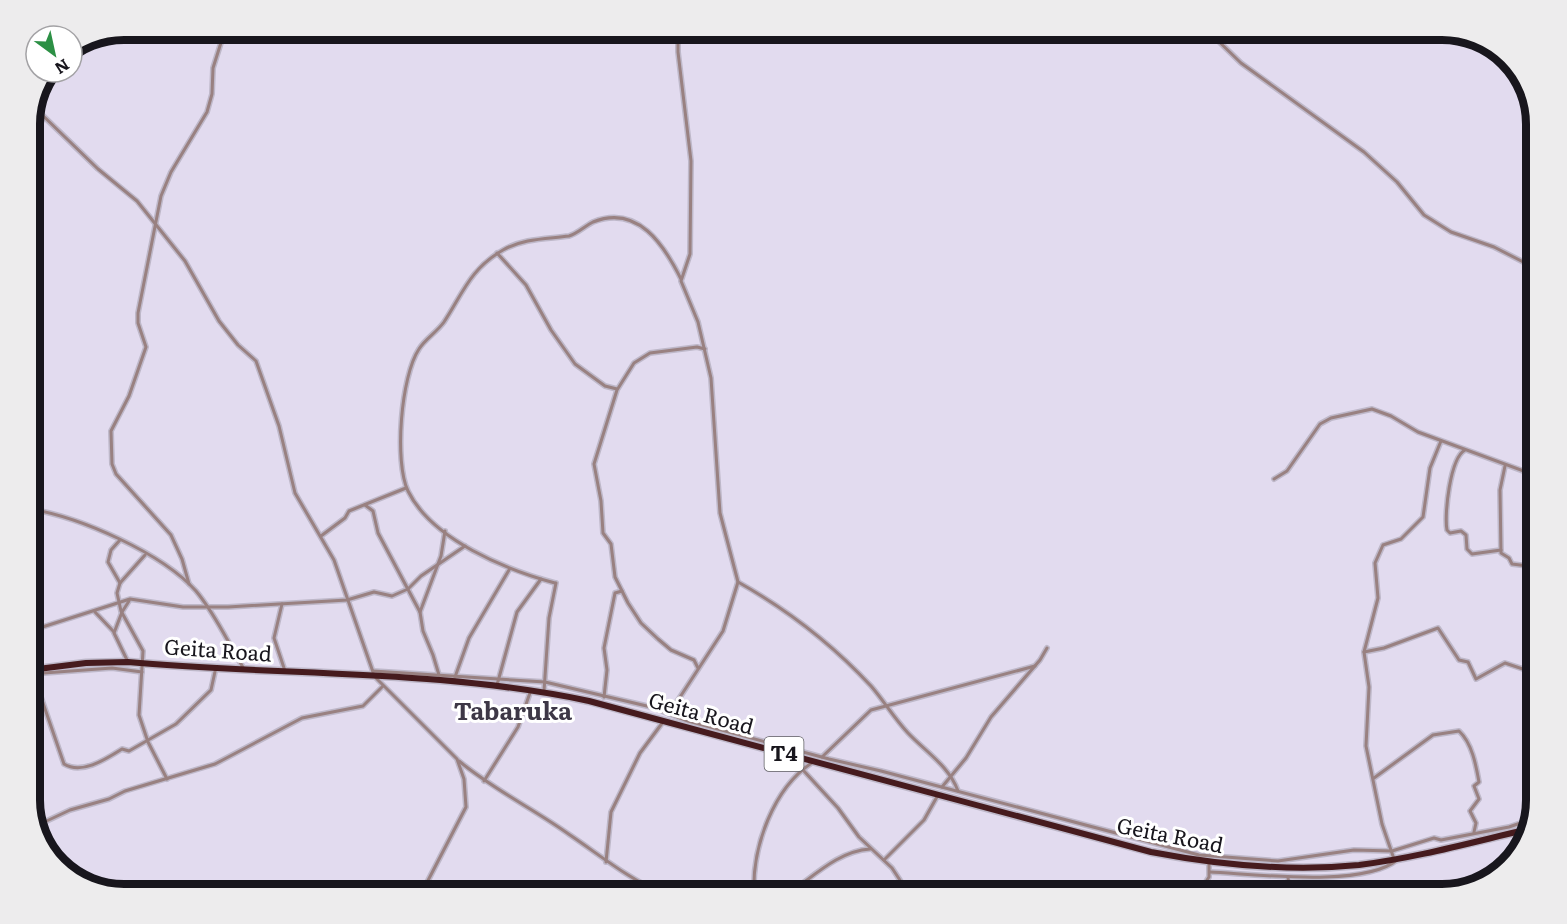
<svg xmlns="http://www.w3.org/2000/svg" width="1567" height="924" viewBox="0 0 1567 924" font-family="Literata,serif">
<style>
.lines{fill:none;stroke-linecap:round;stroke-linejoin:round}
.street-casing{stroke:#beb8c9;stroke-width:6}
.highway-casing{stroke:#beb8c9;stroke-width:9}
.street{stroke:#998181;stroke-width:3}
.highway{stroke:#461b1e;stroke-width:6}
.labels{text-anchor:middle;stroke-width:6;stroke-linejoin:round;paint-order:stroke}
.shield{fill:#fff;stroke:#5d5c61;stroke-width:1.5}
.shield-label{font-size:20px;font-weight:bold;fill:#18161d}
.street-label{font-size:21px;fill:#18161d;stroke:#fff}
.quarter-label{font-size:24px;font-weight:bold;fill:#3d3746;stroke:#fff}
.rim{fill:none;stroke:#18161d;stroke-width:8}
</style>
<rect width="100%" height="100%" fill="#e2dbef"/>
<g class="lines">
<defs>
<g id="street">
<polyline points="1207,30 1241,63 1364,152 1397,182 1424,215 1451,232 1494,247 1537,269"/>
<polyline points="35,108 98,169 137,201 185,261 219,321 238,345 256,361 279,426 295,493 334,560 373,672"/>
<polyline points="497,253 526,285 551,330 575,364 605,386 617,389"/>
<path d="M1465 450C1450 458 1444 515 1447 530L1450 533 1461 531 1466 535 1467 549 1472 554 1501 550"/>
<polyline points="1505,466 1500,490 1501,553 1509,558 1512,564 1537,567"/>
<polyline points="1274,479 1287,471 1320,424 1331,418 1372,409 1391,416 1418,432 1537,476"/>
<polyline points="365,505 373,511 378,533 420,612 423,631 433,655 439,675"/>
<path d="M30 509C80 517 162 553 196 591 216 615 228 643 244 669"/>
<polyline points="321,536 345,518 349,511 406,488"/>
<polyline points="120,540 111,550 108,562 120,583"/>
<polyline points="145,555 120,583 117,593 121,611 143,651 139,715 148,742 167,779"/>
<path d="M738 582C788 610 832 644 871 686 884 701 894 718 908 733 926 752 949 766 958 791"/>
<path d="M555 583C507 570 432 540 408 491 394 462 401 376 419 349 425 339 437 332 444 322 463 293 470 269 503 250 524 238 546 239 569 236 577 234 585 226 593 222 638 204 664 245 681 279"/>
<polyline points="189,584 182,559 171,535 116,474 112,464 111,431 129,396 146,347 138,323 138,313 161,196 171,172 207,112 212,94 213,68 225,30"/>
<polyline points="282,604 274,638 285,671"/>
<polyline points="95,612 114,632"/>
<polyline points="420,612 441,556 445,531"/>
<polyline points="30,631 130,599 183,607 228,607 347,600 374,592 392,596 408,589 421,576 465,546"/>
<polyline points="1364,652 1384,648 1438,628 1459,660 1468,662 1476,679 1505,663 1526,670 1537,669"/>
<polyline points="128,662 114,633 122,612 129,601"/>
<polyline points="698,668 694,660 671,650 658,639 641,623 628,603 615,577 611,544 603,533 601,501 594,464 617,390 634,363 650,353 697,347 705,349"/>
<polyline points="373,671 545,682 651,707 688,721 829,759 881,771 1199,855 1278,861 1354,850 1392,851 1434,838 1441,840 1509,827 1532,819"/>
<polyline points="30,674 112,668 142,672"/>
<path d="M33 674 64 764C82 775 106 759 122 749L129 751 176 724 211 690 216 667"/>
<polyline points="455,677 469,638 509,570"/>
<polyline points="376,678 457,759 464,779 466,807 421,894"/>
<polyline points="497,685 517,612 541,579"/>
<polyline points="544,691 549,618 556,583"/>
<polyline points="604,697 607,670 604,648 615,593 622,591"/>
<polyline points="669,714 723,631 738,582 720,513 711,378 698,322 681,281 690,254 691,161 678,52 678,30"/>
<polyline points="822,757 871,710 1035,666"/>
<path d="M459 761C494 790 534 809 570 835 601 856 629 879 663 894"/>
<polyline points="803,770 838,808 859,837 892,868 909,894"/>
<path d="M1374 778 1433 735 1459 731C1472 743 1476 765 1479 782L1474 786 1479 799 1470 811 1476 823 1474 832"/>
<polyline points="484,781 518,727 531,690"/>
<polyline points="942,787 966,758 991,717 1040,660 1047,648"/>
<polyline points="36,826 70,810 109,799 125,791 215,764 302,718 363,706 383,686"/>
<polyline points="1518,832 1522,849"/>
<polyline points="1394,859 1382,824 1366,746 1369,687 1364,652 1378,598 1375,563 1383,545 1401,539 1423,517 1430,468 1441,441"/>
<polyline points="884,860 924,820 938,795"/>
<polyline points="606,862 611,812 640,753 663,722"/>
<path d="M1210 872C1254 874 1363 888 1397 860"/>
<polyline points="1288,878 1291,894"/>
<path d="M754 894C752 847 773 788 813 762"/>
<path d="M788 894C813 877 838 851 870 849"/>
<polyline points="1198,894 1209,877 1209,863"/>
</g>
<path id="highway" d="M30 670 86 663 128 662C281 676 438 669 589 701L1151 852C1219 865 1289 872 1359 865 1416 858 1473 842 1529 829"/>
</defs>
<!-- street casing -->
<use href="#street" class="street-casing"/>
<!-- highway casing -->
<use href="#highway" class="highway-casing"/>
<!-- street -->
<use href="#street" class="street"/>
<!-- highway -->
<use href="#highway" class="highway"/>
</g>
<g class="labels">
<!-- shield labels -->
<rect class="shield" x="764.5" y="737" width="39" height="34" rx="4.5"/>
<g class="shield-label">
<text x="784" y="761">T4</text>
</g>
<!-- street labels -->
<g class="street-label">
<text transform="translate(218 651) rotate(4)" y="7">Geita Road</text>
<text transform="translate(701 714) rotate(15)" y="7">Geita Road</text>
<text transform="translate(1170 836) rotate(11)" y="7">Geita Road</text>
</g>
<!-- quarter labels -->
<g class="quarter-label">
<text x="513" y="720">Tabaruka</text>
</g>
</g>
<!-- crop -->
<path d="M0 0H1567V924H0ZM124 40H1442A84 84 0 0 1 1526 124V800A84 84 0 0 1 1442 884H124A84 84 0 0 1 40 800V124A84 84 0 0 1 124 40Z" fill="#edeced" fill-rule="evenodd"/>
<path class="rim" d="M124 40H1442A84 84 0 0 1 1526 124V800A84 84 0 0 1 1442 884H124A84 84 0 0 1 40 800V124A84 84 0 0 1 124 40Z"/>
<!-- north arrow -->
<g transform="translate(54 54) rotate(147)"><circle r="28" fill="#ffffff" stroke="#a3a2a5" stroke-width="1.5"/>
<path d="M0-4.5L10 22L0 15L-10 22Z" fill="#2c9045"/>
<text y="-9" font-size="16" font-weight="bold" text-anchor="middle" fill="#18161d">N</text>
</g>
</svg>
